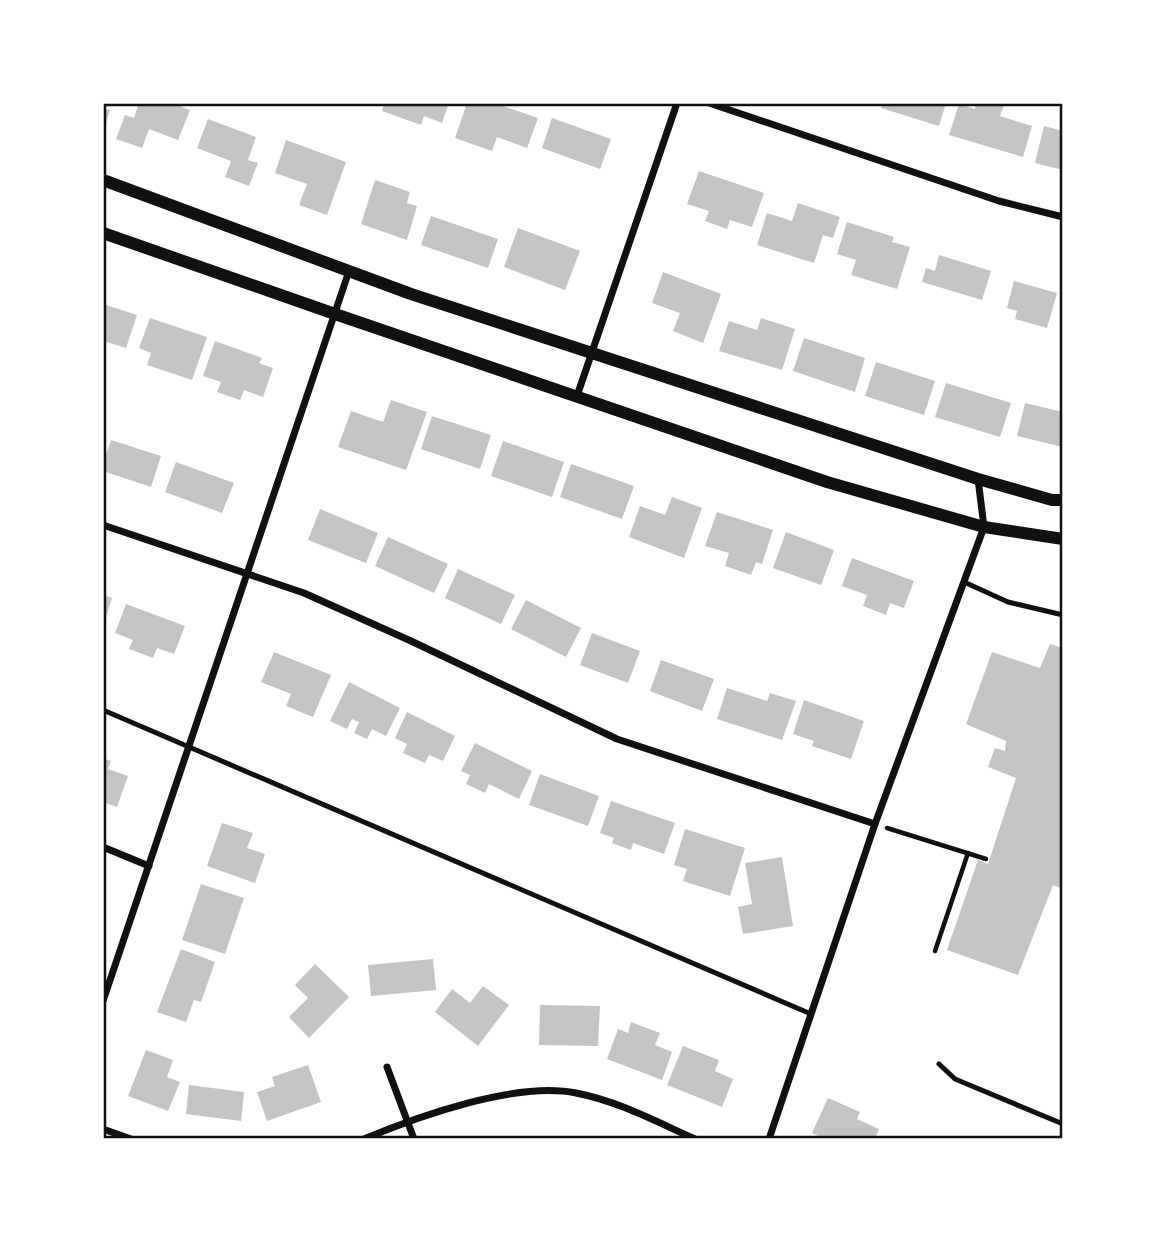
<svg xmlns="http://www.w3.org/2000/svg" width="1166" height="1242" viewBox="0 0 1166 1242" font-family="'Fira Sans',sans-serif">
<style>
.building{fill:#c4c4c4}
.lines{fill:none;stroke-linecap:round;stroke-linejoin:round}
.path{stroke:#111;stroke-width:4.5}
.service{stroke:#111;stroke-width:5}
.minor{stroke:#111;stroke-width:7}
.tertiary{stroke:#111;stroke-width:12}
.neatline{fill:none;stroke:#111;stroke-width:2.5}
</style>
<rect width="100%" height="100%" fill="#fff"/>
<!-- building -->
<g class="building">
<polygon points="103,103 107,103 105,109 110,110 104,130"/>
<polygon points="139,103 172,103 190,110 178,140 149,129 142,148 116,139 125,115 134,118"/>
<polygon points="384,103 449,103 442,123 424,116 421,125 382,111"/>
<polygon points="467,103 494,103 538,118 527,148 497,137 492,151 455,138"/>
<polygon points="883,103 946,103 939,126 881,108"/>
<polygon points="976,103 1004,105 1000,116 1032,126 1023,157 949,135 959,104 975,109"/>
<polygon points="552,118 611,139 600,169 542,148"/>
<polygon points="208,119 256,137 248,160 258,163 249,186 225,177 231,161 197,148"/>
<polygon points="1044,126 1063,131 1063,170 1035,163"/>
<polygon points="286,140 346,162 327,215 299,205 307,184 275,173"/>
<polygon points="699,171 764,193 752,227 730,220 727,229 705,221 709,211 687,204"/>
<polygon points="375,180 410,192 407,203 417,206 407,240 361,224"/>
<polygon points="798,203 840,217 833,238 823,235 814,263 757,245 767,213 792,221"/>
<polygon points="431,216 498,239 488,268 421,245"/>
<polygon points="847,222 894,237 892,242 910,247 897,289 851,275 856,260 837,254"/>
<polygon points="518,228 580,251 565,290 504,267"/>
<polygon points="939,255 991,271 982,300 922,282 926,268 935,271"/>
<polygon points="663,272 721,294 703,343 673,331 680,313 652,303"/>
<polygon points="1014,281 1057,293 1047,328 1015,319 1017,311 1007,308"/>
<polygon points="103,304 137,315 126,348 103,341"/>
<polygon points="150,318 207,337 192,380 147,365 151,353 139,348"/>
<polygon points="761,318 795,329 782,370 719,351 729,321 757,330"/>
<polygon points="804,338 865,358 855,392 793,371"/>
<polygon points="215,341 262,358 259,363 273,368 263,397 244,390 240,400 217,392 221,382 203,376"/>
<polygon points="876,362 935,381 924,415 865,396"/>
<polygon points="946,383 1011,403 1000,437 935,417"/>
<polygon points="391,400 427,412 406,470 338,447 351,411 383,422"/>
<polygon points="1025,403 1063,412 1063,447 1017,436"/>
<polygon points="432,416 491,435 480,469 421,449"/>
<polygon points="111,440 161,456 151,487 103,471 103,464"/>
<polygon points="503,441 564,462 552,497 491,476"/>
<polygon points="176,462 234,483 222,513 165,492"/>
<polygon points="571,464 634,486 622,519 560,497"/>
<polygon points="672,497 702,508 684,558 629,537 640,506 665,515"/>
<polygon points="320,509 378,533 366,563 308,540"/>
<polygon points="717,512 773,530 762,564 756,562 751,575 725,566 729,553 705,546"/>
<polygon points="786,532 834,550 821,585 773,568"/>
<polygon points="388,537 448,564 434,593 375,566"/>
<polygon points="852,558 914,581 904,608 890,603 886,615 863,606 867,595 842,586"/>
<polygon points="458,569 515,595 501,624 445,598"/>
<polygon points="103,595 112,598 104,624 103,624"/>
<polygon points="526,600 581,628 566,657 511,629"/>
<polygon points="126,604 185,626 174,654 157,648 153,658 129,649 133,640 115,633"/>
<polygon points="592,633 640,651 628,683 580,665"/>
<polygon points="1050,644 1063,648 1063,889 1053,885 1018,975 947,950 978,860 988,864 1016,778 988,767 995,748 1005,751 1006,741 966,724 992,652 1040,668"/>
<polygon points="274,652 331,675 313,717 286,706 291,694 261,682"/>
<polygon points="661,660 714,679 702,711 650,691"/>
<polygon points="349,682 400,708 386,736 372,729 367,739 354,733 359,722 352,719 347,729 330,721"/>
<polygon points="727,688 767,701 770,693 796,701 782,740 717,719"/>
<polygon points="804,700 864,721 851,759 812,746 814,741 793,734"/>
<polygon points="407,712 455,736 443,761 429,755 425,763 403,753 407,744 395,738"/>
<polygon points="475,743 532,771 519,799 489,784 485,793 466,784 470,775 461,771"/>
<polygon points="103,758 111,761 108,769 128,776 117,807 103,802"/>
<polygon points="540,774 599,796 588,826 529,805"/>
<polygon points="611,801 675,823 664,854 633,843 631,850 612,843 614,838 600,833"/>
<polygon points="222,823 253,833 247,848 265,854 255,883 207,866"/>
<polygon points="685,829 745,848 730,896 683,881 687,869 674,865"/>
<polygon points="782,857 793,926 743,934 738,907 752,904 745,863"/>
<polygon points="201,884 244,898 225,954 182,940"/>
<polygon points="181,949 215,962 201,1002 194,1000 186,1022 157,1012"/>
<polygon points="433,959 436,990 371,996 368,965"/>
<polygon points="315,964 349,997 309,1038 289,1017 308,998 295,985"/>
<polygon points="483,986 509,1005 478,1046 435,1012 452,989 470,1003"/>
<polygon points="540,1005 600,1006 598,1046 539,1045"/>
<polygon points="631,1022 660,1033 655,1045 672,1052 662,1080 607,1059 618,1029 628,1033"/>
<polygon points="683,1046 719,1060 715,1071 733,1079 722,1107 667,1085"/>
<polygon points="146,1050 173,1060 167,1077 180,1082 168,1111 128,1096"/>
<polygon points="308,1065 321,1102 267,1121 257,1092 275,1086 272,1077"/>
<polygon points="189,1085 244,1092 241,1121 186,1114"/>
<polygon points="828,1098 860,1112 857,1119 879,1129 875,1139 824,1139 812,1133"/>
</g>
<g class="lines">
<!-- path -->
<g class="path">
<polyline points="887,828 986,859"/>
<polyline points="935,951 968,853"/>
</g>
<!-- service -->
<g class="service">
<polyline points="964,582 1008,602 1063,615"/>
<polyline points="103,710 811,1014"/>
<polyline points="939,1064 955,1079 1063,1124"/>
</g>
<!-- minor -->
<g class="minor">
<polyline points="709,103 999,201 1063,217"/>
<polyline points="577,396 677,103"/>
<polyline points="103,525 304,593 411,641 617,739 875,824"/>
<polyline points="103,847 149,866"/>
<polyline points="103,1001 349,271"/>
<polyline points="387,1067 414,1139"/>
<polyline points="103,1129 131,1139"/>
<path d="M364 1139C419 1116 517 1081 576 1093 618 1101 657 1122 695 1139"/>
<polyline points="769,1139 875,824 984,527 978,479"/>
</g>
<!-- tertiary -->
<g class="tertiary">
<polyline points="103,180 411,294 978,479 1052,500 1063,500"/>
<polyline points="103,233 335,314 827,482 984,527 1063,539"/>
</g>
</g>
<!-- border -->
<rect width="1166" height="1242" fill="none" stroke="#ffffff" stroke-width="210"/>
<rect x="105" y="105" width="956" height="1032" class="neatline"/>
</svg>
